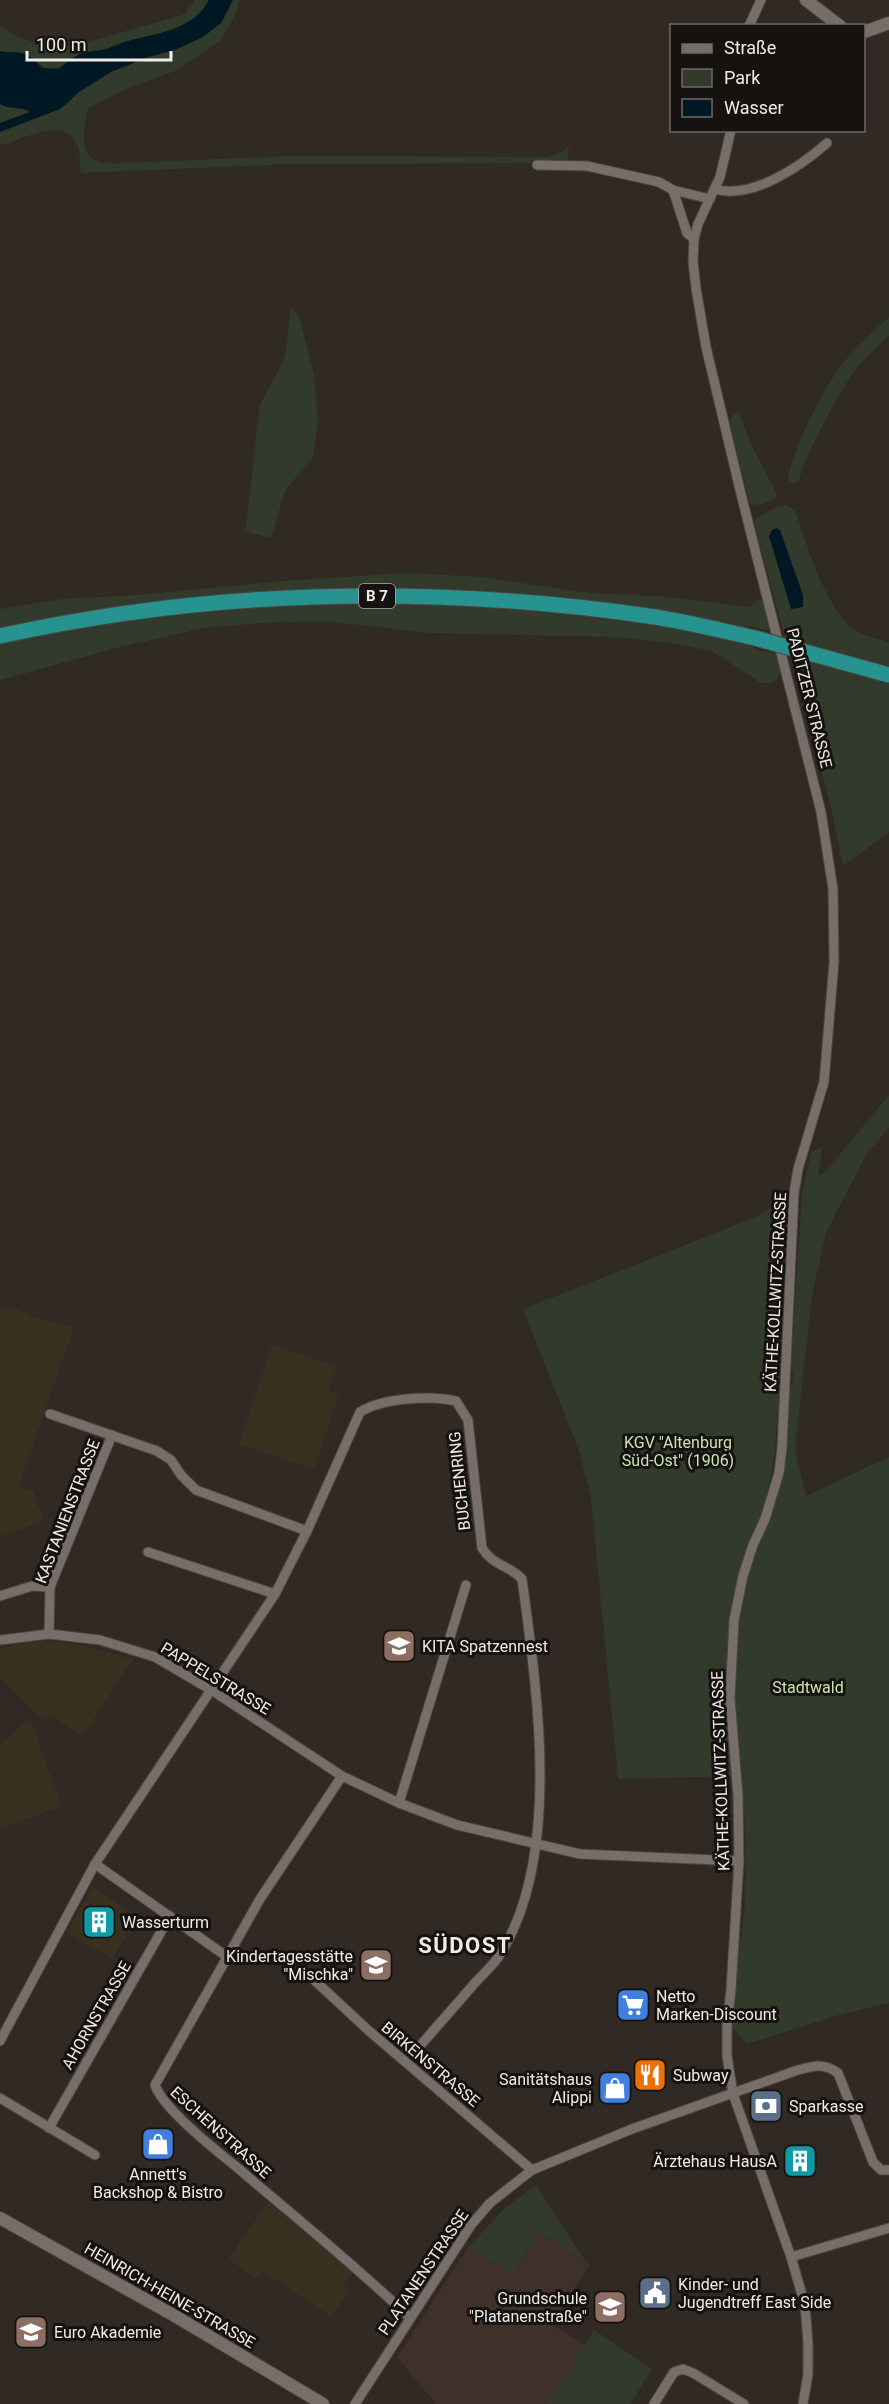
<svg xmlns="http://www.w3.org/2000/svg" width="889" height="2404" viewBox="0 0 889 2404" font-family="Roboto,sans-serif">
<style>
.built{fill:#3f312a}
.industrial{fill:#393120}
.green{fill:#323a2b}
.water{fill:#001724}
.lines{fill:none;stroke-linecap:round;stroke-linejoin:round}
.minor-casing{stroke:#4c4542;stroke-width:11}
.tertiary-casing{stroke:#4c4542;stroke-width:14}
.trunk-casing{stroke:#4c4542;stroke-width:17}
.minor{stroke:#776e69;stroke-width:9}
.tertiary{stroke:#776e69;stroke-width:12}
.trunk{stroke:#269390;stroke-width:15}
.trunk-bridge-casing{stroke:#4c4542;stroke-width:17;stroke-linecap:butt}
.trunk-bridge{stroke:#269390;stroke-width:15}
.labels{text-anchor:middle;stroke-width:6;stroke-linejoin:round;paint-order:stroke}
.shield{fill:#161210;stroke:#afaaa7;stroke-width:1.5}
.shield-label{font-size:15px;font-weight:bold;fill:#f1ebe8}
.street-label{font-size:16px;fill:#f1ebe8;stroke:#161210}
.park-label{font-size:16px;fill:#cae4b1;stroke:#161210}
.poi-label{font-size:16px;fill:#f1ebe8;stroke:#161210;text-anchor:start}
.district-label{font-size:22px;font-weight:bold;letter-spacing:1.5px;fill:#f1ebe8;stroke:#161210}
</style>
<rect width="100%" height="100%" fill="#312924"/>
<!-- built -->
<polygon class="built" points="539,2233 590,2264 552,2324 585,2345 594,2330 652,2369 630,2404 436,2404 397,2357 469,2246 512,2274"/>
<!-- industrial -->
<g class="industrial">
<polygon points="4,1308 19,1310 34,1317 74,1327 19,1486 33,1492 44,1521 0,1537 0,1311"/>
<polygon points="272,1345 337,1366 329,1391 339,1395 314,1469 239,1444"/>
<polygon points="55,1641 83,1646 133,1659 83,1736 51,1715 45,1721 0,1678 0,1648 23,1643"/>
<polygon points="30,1719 62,1806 0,1829 0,1745"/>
<polygon points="92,1887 140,1917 112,1958 67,1933"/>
<polygon points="268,2202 352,2272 343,2286 349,2290 332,2317 262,2271 256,2279 229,2259"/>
</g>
<!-- green -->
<g class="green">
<path d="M195 0H209C194 29 157 34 129 41 120 43 112 48 103 50 97 52 90 51 84 53 70 58 63 68 47 70L30 57 0 51V26L20 38 55 48 99 39 185 14Z"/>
<path d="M233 0H240L237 12 220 41 175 71 128 88 88 108C84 125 76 156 100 162 107 164 116 163 124 163L291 156 547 157 561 153 569 146 568 163 291 164 81 173C80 164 80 152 77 144 64 114 23 141 0 145V132L67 105 78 92 111 72 148 57 175 50 221 23Z"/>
<path d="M0 104C9 110 23 106 30 112L0 123Z"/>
<polygon points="291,306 299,316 314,374 318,424 313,457 285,491 271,538 245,531 260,405 285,357"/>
<path d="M889 317V336C877 347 863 360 853 373 838 394 804 457 799 481L792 483 788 479C792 449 824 387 843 363 857 346 873 331 889 317Z"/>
<polygon points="738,410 749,440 777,495 776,499 759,505 750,504 729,421"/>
<path d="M786 505 795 510C806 542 826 610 854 629 864 636 878 638 889 643V832L843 866 831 808 754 523 756 518 776 507Z"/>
<path d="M406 573 482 577 589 593 658 596 750 607 758 599 763 601 771 631 749 626 747 629C714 622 682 614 649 609 433 578 214 581 0 628V609L62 599 138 595 283 581Z"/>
<path d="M423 602 535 610 649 624 753 645 754 649 777 654C780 666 784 675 771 683H761L712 651 672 643 615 637 431 633 324 621 261 623 204 628 120 647 0 680V643C59 630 120 618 181 612 262 605 342 603 423 602Z"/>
<path d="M889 1095V1128L867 1153 826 1233 812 1295 795 1450 806 1496 889 1457V2003L842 2014 747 2044 729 2024 745 1904 746 1840 741 1776 618 1779 591 1498 579 1451 523 1309 756 1217 786 1198 778 1408 775 1451 766 1503 786 1450 790 1388C795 1380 794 1375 791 1366L802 1195 811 1152 822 1147 818 1177 826 1171Z"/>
<polygon points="536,2185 585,2261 539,2233 512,2274 469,2246 504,2209"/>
<polygon points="594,2330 652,2369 630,2404 548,2404"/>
</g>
<!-- water -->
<g class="water">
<path d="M209 0H233L221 23 203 37 175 50 148 57 111 72 79 92 60 109 0 132V123L30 112C23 106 9 110 0 104V51C6 53 9 52 16 52 27 52 35 61 42 68L59 69C68 62 76 54 87 52 93 50 100 51 106 49 113 47 120 43 128 41 157 33 194 30 209 0Z"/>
<polygon points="777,528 780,530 803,595 803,607 791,609 769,536 772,530"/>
</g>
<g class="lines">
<defs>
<g id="minor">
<polyline points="749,26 761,0"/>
<polyline points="731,130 720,177 698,224 694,239 693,262 696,288 706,347 741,494 821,812 833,889 834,962 824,1082 798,1169 794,1193 782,1448 779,1473 765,1519 753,1545 743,1576 734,1620 730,1698 738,1795 739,1861 731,1989 727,2026 727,2056 733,2094 791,2257 805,2305 808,2343 808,2374 803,2404"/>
<polyline points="537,165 587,166 659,182 673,190 687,233 694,239"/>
<path d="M715 189C752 200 801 166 827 143"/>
<polyline points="673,190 710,199"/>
<polyline points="50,1414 157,1451 171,1460 181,1475 196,1490 307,1531"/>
<polyline points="148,1552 275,1594"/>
<polyline points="0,1596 32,1586 50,1587"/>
<polyline points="49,1634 50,1587 112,1435"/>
<polyline points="0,1640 49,1634 100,1640 155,1657 213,1691 342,1776 399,1803 457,1825 580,1854 739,1861"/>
<path d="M342 1776 260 1899 155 2085C163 2109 217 2151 239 2169 296 2218 355 2265 409 2317"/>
<polyline points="399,1803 466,1585"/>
<polyline points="95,1864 226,1956"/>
<polyline points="313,1979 368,2030 532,2170"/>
<path d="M0 2041 95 1864 275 1594 307 1531 360 1412C383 1398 429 1395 456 1401L468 1420 482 1548C493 1566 509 1565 522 1579 537 1690 562 1854 501 1953 494 1965 483 1974 474 1984 456 2005 438 2025 420 2046"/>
<polyline points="0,2098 95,2155"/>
<polyline points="49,2128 170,1916"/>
<polyline points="791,2257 889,2228"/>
<path d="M355 2404 471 2225 490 2203 532 2170 632 2129 795 2071C812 2066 823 2062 838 2073L873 2162 881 2170H889"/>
<polyline points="654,2404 674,2372 683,2369 693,2373 744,2404"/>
</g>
<g id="tertiary">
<polyline points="806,0 840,26"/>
<polyline points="864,32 889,23"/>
<polyline points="0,2218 175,2316 323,2404"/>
</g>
<path id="trunk" d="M0 636C213 589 432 585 648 616 684 621 719 630 755 638"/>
</defs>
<!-- minor casing -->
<use href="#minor" class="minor-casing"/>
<!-- tertiary casing -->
<use href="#tertiary" class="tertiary-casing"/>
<!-- trunk casing -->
<use href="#trunk" class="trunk-casing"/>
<!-- minor -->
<use href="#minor" class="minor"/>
<!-- tertiary -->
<use href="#tertiary" class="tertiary"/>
<!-- trunk -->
<use href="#trunk" class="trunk"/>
<defs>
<polyline id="trunk-bridge" points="755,638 889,675"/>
</defs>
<!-- trunk-bridge casing -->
<use href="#trunk-bridge" class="trunk-bridge-casing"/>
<!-- trunk-bridge -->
<use href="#trunk-bridge" class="trunk-bridge"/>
</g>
<!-- icons -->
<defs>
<symbol id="school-square" viewBox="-11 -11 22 22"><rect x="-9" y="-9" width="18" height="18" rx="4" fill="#8d6e63" stroke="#161210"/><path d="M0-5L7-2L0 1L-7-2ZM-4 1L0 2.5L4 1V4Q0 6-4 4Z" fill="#fff"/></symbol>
<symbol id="building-square" viewBox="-11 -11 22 22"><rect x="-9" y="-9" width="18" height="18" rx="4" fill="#0f9aa8" stroke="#161210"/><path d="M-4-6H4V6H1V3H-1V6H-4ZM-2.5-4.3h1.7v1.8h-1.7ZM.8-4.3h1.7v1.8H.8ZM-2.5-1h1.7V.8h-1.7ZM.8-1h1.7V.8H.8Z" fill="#fff"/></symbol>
<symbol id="supermarket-square" viewBox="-11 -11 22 22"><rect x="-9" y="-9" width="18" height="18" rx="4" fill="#3f7fe0" stroke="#161210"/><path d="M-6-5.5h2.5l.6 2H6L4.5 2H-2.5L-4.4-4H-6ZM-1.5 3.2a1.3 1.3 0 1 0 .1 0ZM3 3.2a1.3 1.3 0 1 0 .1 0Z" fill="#fff"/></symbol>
<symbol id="restaurant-square" viewBox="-11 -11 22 22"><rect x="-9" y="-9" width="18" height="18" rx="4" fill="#e8710a" stroke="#161210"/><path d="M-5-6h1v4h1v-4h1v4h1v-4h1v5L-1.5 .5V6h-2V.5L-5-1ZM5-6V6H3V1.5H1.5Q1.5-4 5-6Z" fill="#fff"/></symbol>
<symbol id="shop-square" viewBox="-11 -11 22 22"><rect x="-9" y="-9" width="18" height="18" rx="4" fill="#3f7fe0" stroke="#161210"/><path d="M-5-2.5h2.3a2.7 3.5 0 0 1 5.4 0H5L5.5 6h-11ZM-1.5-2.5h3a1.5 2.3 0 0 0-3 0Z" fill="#fff"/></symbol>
<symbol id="bank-square" viewBox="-11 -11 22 22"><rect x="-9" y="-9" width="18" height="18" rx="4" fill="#5c6f8a" stroke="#161210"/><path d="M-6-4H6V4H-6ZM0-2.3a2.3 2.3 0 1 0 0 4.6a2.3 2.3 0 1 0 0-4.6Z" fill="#fff"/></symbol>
<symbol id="civic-square" viewBox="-11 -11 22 22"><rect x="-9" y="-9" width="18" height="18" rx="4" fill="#5c6f8a" stroke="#161210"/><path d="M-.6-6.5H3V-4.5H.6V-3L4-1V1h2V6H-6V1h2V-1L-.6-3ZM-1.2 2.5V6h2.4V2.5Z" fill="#fff"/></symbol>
</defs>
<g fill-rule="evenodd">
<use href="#school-square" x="380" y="1627" width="38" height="38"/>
<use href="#building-square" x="80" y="1903" width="38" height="38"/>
<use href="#school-square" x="357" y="1946" width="38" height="38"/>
<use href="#supermarket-square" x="614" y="1986" width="38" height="38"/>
<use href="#restaurant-square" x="631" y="2056" width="38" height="38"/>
<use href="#shop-square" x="596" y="2069" width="38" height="38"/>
<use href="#bank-square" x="747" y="2087" width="38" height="38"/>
<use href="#shop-square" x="139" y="2125" width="38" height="38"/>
<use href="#building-square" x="781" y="2142" width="38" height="38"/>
<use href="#civic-square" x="636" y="2274" width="38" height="38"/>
<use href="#school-square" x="591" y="2288" width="38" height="38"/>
<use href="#school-square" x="12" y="2313" width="38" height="38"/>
</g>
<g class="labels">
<!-- shield labels -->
<rect class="shield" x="359" y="584" width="36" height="24" rx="4.5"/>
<g class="shield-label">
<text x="377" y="601">B 7</text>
</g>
<!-- street labels -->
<g class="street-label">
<text transform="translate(810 698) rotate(76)" y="6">PADITZER STRASSE</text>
<text transform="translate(775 1292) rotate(-87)" y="6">KÄTHE-KOLLWITZ-STRASSE</text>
<text transform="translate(459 1481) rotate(-96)" y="6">BUCHENRING</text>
<text transform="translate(67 1511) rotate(-69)" y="6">KASTANIENSTRASSE</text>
<text transform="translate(216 1678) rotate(31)" y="6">PAPPELSTRASSE</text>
<text transform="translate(720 1771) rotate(-92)" y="6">KÄTHE-KOLLWITZ-STRASSE</text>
<text transform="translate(96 2015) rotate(-60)" y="6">AHORNSTRASSE</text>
<text transform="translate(431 2064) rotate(40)" y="6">BIRKENSTRASSE</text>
<text transform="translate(221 2132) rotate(42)" y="6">ESCHENSTRASSE</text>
<text transform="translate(423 2272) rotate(-56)" y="6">PLATANENSTRASSE</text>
<text transform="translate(170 2295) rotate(30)" y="6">HEINRICH-HEINE-STRASSE</text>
</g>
<!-- park labels -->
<g class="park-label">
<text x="678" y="1448">KGV "Altenburg<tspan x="678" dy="18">Süd-Ost" (1906)</tspan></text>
<text x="808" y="1693">Stadtwald</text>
</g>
<!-- poi labels -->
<g class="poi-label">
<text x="422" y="1652">KITA Spatzennest</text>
<text x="122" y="1928">Wasserturm</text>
<text x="353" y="1962" text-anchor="end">Kindertagesstätte<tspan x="353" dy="18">"Mischka"</tspan></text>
<text x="656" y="2002">Netto<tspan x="656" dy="18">Marken-Discount</tspan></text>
<text x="673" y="2081">Subway</text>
<text x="592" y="2085" text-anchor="end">Sanitätshaus<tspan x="592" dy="18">Alippi</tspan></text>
<text x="789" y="2112">Sparkasse</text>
<text x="777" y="2167" text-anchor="end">Ärztehaus HausA</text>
<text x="158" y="2180" text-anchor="middle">Annett's<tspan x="158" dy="18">Backshop &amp; Bistro</tspan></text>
<text x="678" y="2290">Kinder- und<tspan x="678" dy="18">Jugendtreff East Side</tspan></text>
<text x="587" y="2304" text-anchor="end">Grundschule<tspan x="587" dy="18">"Platanenstraße"</tspan></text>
<text x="54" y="2338">Euro Akademie</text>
</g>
<!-- district labels -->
<g class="district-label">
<text x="465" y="1953">SÜDOST</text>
</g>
</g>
<!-- legend -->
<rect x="670" y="24" width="195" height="108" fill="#161210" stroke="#6e6966" stroke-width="1.5"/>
<rect x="682" y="44" width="30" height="9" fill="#776e69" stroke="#6e6966" stroke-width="1.5"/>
<text x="724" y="54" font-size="18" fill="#f1ebe8">Straße</text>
<rect x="682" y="69" width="30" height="18" fill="#323a2b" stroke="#6e6966" stroke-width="1.5"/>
<text x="724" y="84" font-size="18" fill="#f1ebe8">Park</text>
<rect x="682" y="99" width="30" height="18" fill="#001724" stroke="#6e6966" stroke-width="1.5"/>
<text x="724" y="114" font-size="18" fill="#f1ebe8">Wasser</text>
<!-- scale -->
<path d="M27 51v9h144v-9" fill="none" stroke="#f1ebe8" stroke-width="3"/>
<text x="36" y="51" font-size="18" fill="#f1ebe8" stroke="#161210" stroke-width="4.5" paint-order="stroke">100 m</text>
</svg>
